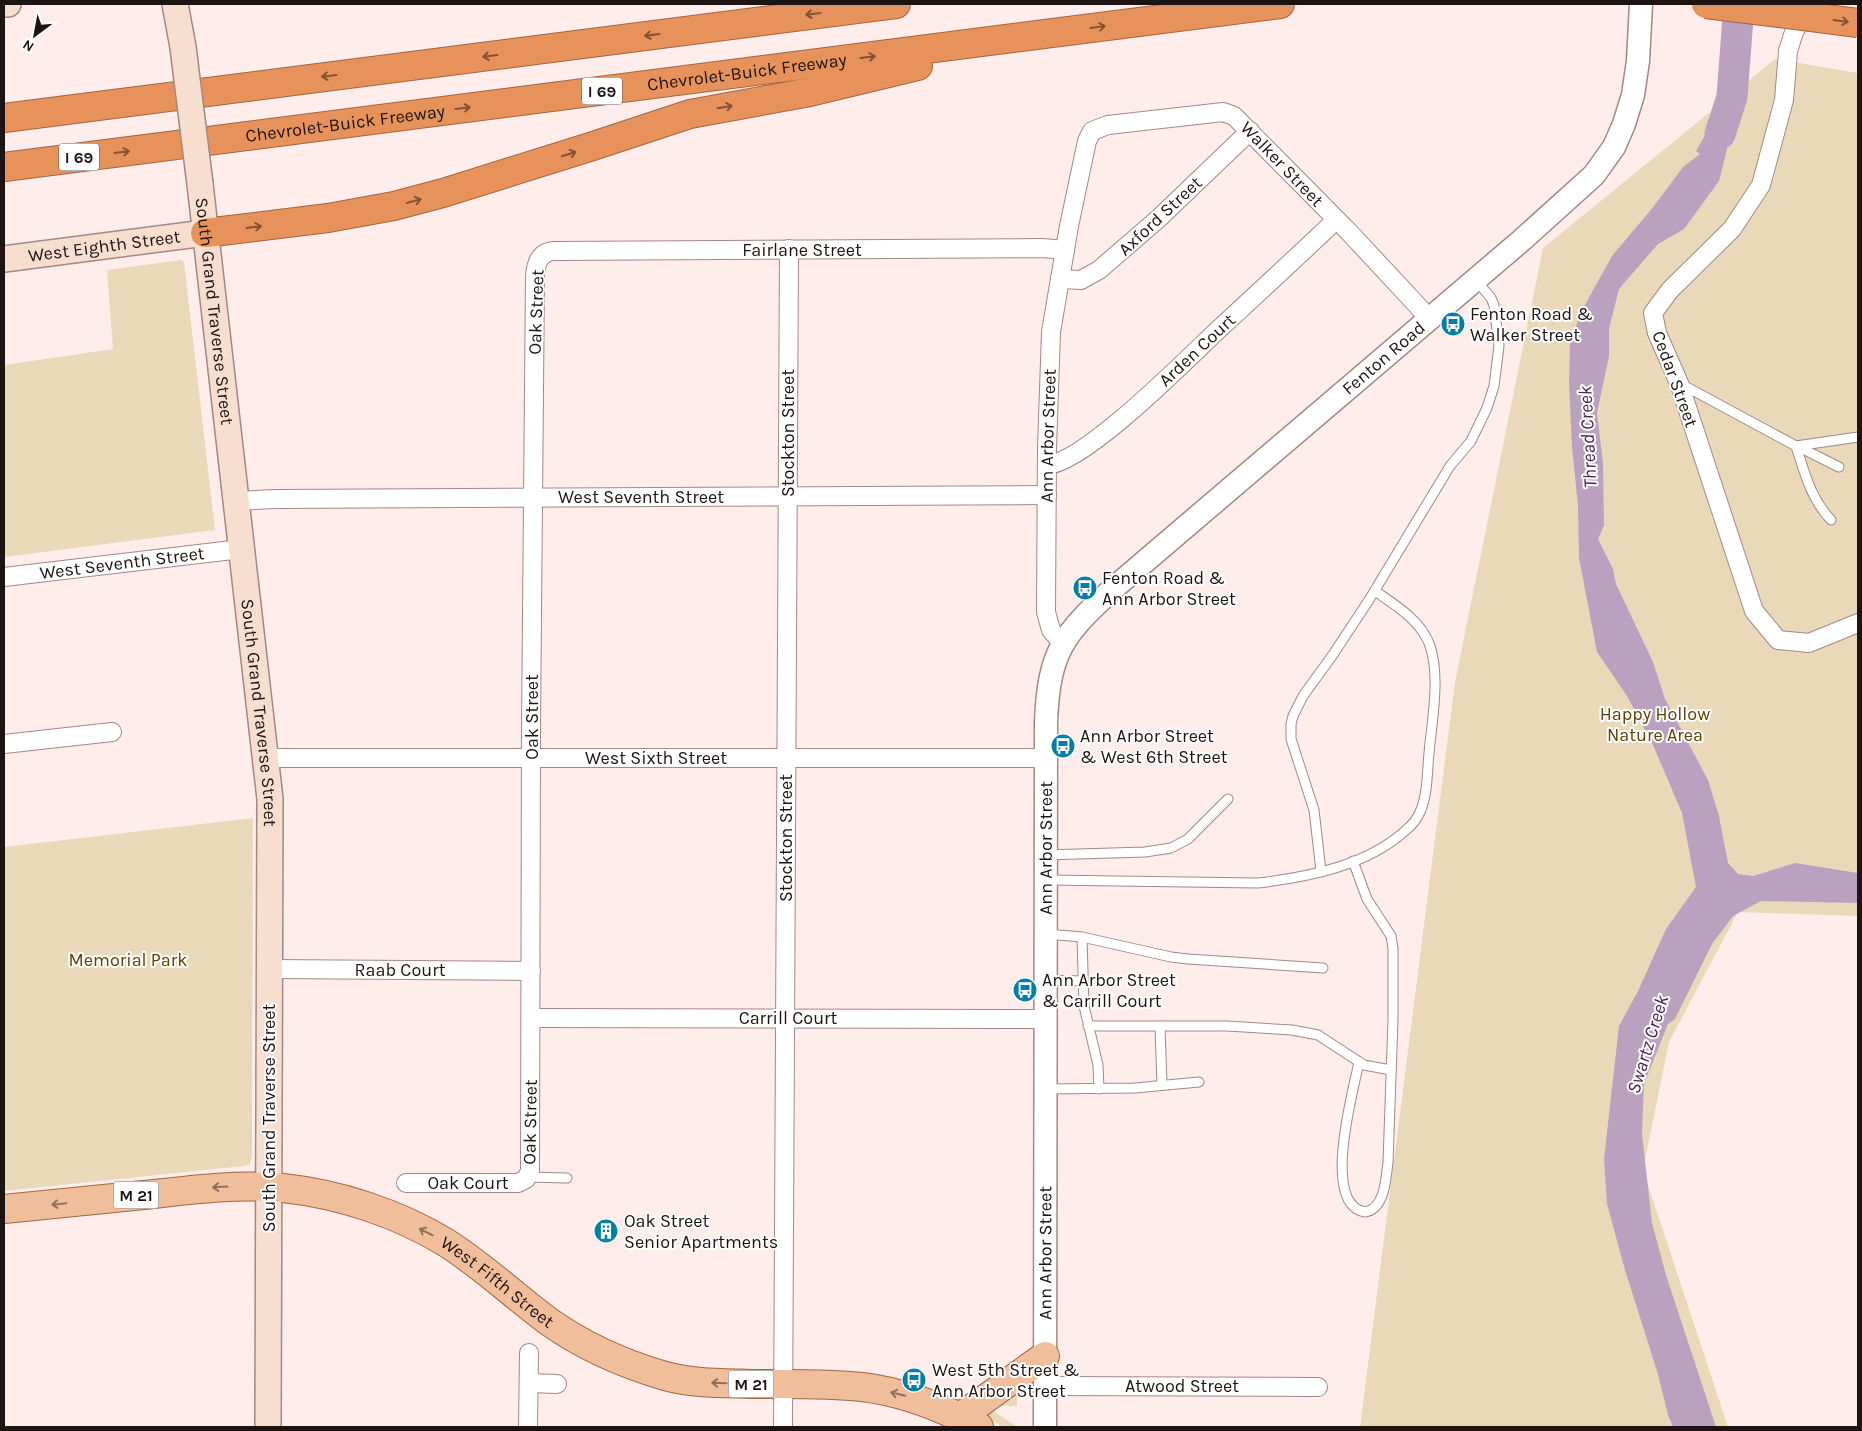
<svg xmlns="http://www.w3.org/2000/svg" width="1862" height="1431" viewBox="0 0 1862 1431" font-family="Karla,sans-serif">
<style>
.green{fill:#ead9b9}
.water{fill:#bba1c0}
.lines{fill:none;stroke-linecap:round;stroke-linejoin:round}
.river{stroke:#bba1c0;stroke-width:31}
.service-casing{stroke:#a28886;stroke-width:11}
.minor-casing{stroke:#a28886;stroke-width:20}
.tertiary-casing{stroke:#a28886;stroke-width:25}
.secondary-casing{stroke:#a28886;stroke-width:28}
.primary-casing{stroke:#a06641;stroke-width:30}
.motorway-casing{stroke:#a06641;stroke-width:30}
.service{stroke:#fff;stroke-width:9}
.minor{stroke:#fff;stroke-width:18}
.tertiary{stroke:#fff;stroke-width:22}
.secondary{stroke:#f8dece;stroke-width:25}
.primary{stroke:#f1be9c;stroke-width:28}
.motorway{stroke:#e7925a;stroke-width:28}
.secondary-bridge-casing{stroke:#a28886;stroke-width:28;stroke-linecap:butt}
.motorway-bridge-casing{stroke:#a06641;stroke-width:30;stroke-linecap:butt}
.secondary-bridge{stroke:#f8dece;stroke-width:25}
.motorway-bridge{stroke:#e7925a;stroke-width:28}
.oneway{stroke:#825236}
.oneway2{stroke:#91715e}
.labels{text-anchor:middle;stroke-width:4;stroke-linejoin:round;paint-order:stroke}
.shield{fill:#fff;stroke:#605a59;stroke-width:1}
.shield-label{font-size:16px;font-weight:bold;fill:#1c1312}
.street-label{font-size:18px;fill:#1c1312;stroke:#fff}
.poi-label{font-size:18px;fill:#1c1312;stroke:#fff;text-anchor:start}
.park-label{font-size:18px;fill:#5c4200;stroke:#fff}
.water-label{font-size:19px;font-style:italic;fill:#47254e;stroke:#fff}
</style>
<rect width="100%" height="100%" fill="#feedeb"/>
<!-- green -->
<g class="green">
<polygon points="1775,59 1858,73 1858,916 1738,912 1669,1042 1643,1170 1728,1427 1360,1427 1455,682 1543,248"/>
<polygon points="181,260 184,262 215,530 4,557 4,365 113,349 107,270"/>
<polygon points="253,818 252,1156 250,1164 244,1166 4,1191 4,847"/>
<polygon points="1017,1385 1017,1406 993,1406"/>
<polygon points="990,1409 1016,1426 1016,1427 1003,1427 984,1415"/>
</g>
<!-- water -->
<polygon class="water" points="1741,85 1732,129 1719,181 1684,229 1658,244 1619,289 1609,329 1609,356 1597,413 1603,463 1604,525 1598,539 1613,569 1616,584 1653,662 1665,699 1708,780 1719,816 1728,863 1738,874 1753,876 1795,863 1858,873 1858,903 1761,901 1733,916 1712,944 1675,1019 1668,1024 1644,1084 1642,1134 1652,1223 1666,1275 1716,1427 1673,1427 1668,1415 1657,1371 1625,1270 1607,1204 1604,1159 1619,1026 1638,991 1666,929 1696,887 1682,813 1653,745 1627,696 1597,652 1579,558 1578,506 1572,447 1569,383 1570,344 1581,312 1612,256 1654,206 1683,167 1700,154 1696,151 1716,116 1716,106"/>
<g class="lines">
<!-- river -->
<polyline class="river" points="1720,134 1732,97 1739,4"/>
<defs>
<g id="service">
<path d="M1681 384 1796 446C1805 474 1811 499 1831 520"/>
<polyline points="1796,446 1858,437"/>
<polyline points="1797,446 1839,467"/>
<polyline points="1045,855 1145,852 1171,848 1188,839 1228,799"/>
<path d="M1353 861 1367 899 1391 936 1393 948V1020L1388 1162C1386 1178 1385 1209 1365 1212 1321 1205 1353 1092 1359 1062"/>
<polyline points="1321,871 1314,810 1291,739 1291,724 1293,716 1303,696 1332,656 1369,600 1450,466 1471,441 1487,408 1494,386 1499,346 1494,305 1491,298 1475,279"/>
<path d="M1046 880 1258 883C1308 877 1367 866 1406 830 1411 826 1417 819 1420 812 1428 794 1427 772 1429 753 1432 720 1441 674 1429 643 1419 619 1395 605 1375 591"/>
<polyline points="1046,934 1082,937 1171,957 1188,959 1323,968"/>
<polyline points="1082,937 1084,1006 1098,1065 1099,1089"/>
<polyline points="1046,980 1083,981"/>
<polyline points="1088,1026 1227,1026 1292,1030 1318,1035 1364,1065 1391,1070"/>
<polyline points="1160,1026 1162,1085"/>
<polyline points="1047,1089 1135,1088 1199,1082"/>
<polyline points="528,1177 567,1178"/>
</g>
<g id="minor">
<polyline points="1807,9 1794,32 1788,51 1784,100 1761,185 1732,229 1670,290 1653,313 1657,333 1679,383 1754,611 1778,640 1809,643 1858,623"/>
<polyline points="1060,279 1081,280 1099,270 1158,219 1250,131"/>
<path d="M1047 465C1085 463 1188 358 1219 329 1258 293 1297 257 1336 220"/>
<polyline points="236,501 275,499 1047,495"/>
<polyline points="4,577 241,549"/>
<path id="s1" d="M1062 643 1051 630 1046 612 1047 448 1051 332 1069 226 1087 141 1092 131 1108 125 1223 112 1234 116 1348 231 1416 304 1429 319"/>
<polyline points="4,744 112,732"/>
<polyline points="266,758 1046,758"/>
<polyline points="270,969 531,971"/>
<polyline points="531,1018 1045,1019"/>
<path d="M406 1183H518L526 1179 530 1171 531 729 535 276C536 262 540 252 554 251L1042 248 1065 250"/>
<polyline points="529,1383 557,1384"/>
<polyline points="1045,1386 1318,1387"/>
<polyline points="528,1427 529,1353"/>
<polyline points="783,1427 789,249"/>
</g>
<g id="tertiary">
<path id="s2" d="M1045 1427 1046 722C1049 651 1063 634 1115 587L1522 240 1594 175 1614 147 1624 124 1633 95 1638 61 1641 4"/>
</g>
<g id="secondary">
<polyline points="4,4 8,4"/>
<polyline points="175,4 183,47"/>
<path id="s3" d="M200 184 270 799 268 1427"/>
<path id="s4" d="M4 259 205 233"/>
</g>
<g id="primary">
<path id="s5" d="M4 1209C54 1204 104 1199 154 1194 197 1189 240 1184 283 1188 339 1194 397 1213 445 1242 482 1265 513 1295 548 1321 583 1346 624 1364 665 1376 694 1384 723 1383 753 1384 789 1384 826 1383 862 1387 904 1392 942 1407 979 1427"/>
<polyline points="960,1417 1045,1356"/>
</g>
<g id="motorway">
<polyline points="4,118 896,4"/>
<path id="s6" d="M4 167 1280 4"/>
<polyline points="205,233 328,218 394,206 443,193 593,146 690,114 810,92 918,66"/>
</g>
</defs>
<!-- service casing -->
<use href="#service" class="service-casing"/>
<!-- minor casing -->
<use href="#minor" class="minor-casing"/>
<!-- tertiary casing -->
<use href="#tertiary" class="tertiary-casing"/>
<!-- secondary casing -->
<use href="#secondary" class="secondary-casing"/>
<!-- primary casing -->
<use href="#primary" class="primary-casing"/>
<!-- motorway casing -->
<use href="#motorway" class="motorway-casing"/>
<!-- service -->
<use href="#service" class="service"/>
<!-- minor -->
<use href="#minor" class="minor"/>
<!-- tertiary -->
<use href="#tertiary" class="tertiary"/>
<!-- secondary -->
<use href="#secondary" class="secondary"/>
<!-- primary -->
<use href="#primary" class="primary"/>
<!-- motorway -->
<use href="#motorway" class="motorway"/>
<defs>
<polyline id="secondary-bridge" points="183,47 200,184"/>
<polyline id="motorway-bridge" points="1706,4 1858,23"/>
</defs>
<!-- secondary-bridge casing -->
<use href="#secondary-bridge" class="secondary-bridge-casing"/>
<!-- motorway-bridge casing -->
<use href="#motorway-bridge" class="motorway-bridge-casing"/>
<!-- secondary-bridge -->
<use href="#secondary-bridge" class="secondary-bridge"/>
<!-- motorway-bridge -->
<use href="#motorway-bridge" class="motorway-bridge"/>
</g>
<!-- one-way arrows -->
<defs><path id="oneway-shaft" d="M-6 0H5M1.5-3L5.5 0L1.5 3" fill="none" stroke-width="1.6" stroke-linecap="round" stroke-linejoin="round" transform="scale(1.25)"/></defs>
<g class="oneway">
<use href="#oneway-shaft" transform="translate(813 14) rotate(173)"/>
<use href="#oneway-shaft" transform="translate(1841 21) rotate(8)"/>
<use href="#oneway-shaft" transform="translate(1098 27) rotate(-8)"/>
<use href="#oneway-shaft" transform="translate(652 35) rotate(173)"/>
<use href="#oneway-shaft" transform="translate(490 56) rotate(173)"/>
<use href="#oneway-shaft" transform="translate(868 57) rotate(-7)"/>
<use href="#oneway-shaft" transform="translate(329 76) rotate(173)"/>
<use href="#oneway-shaft" transform="translate(725 107) rotate(-10)"/>
<use href="#oneway-shaft" transform="translate(463 108) rotate(-7)"/>
<use href="#oneway-shaft" transform="translate(122 152) rotate(-7)"/>
<use href="#oneway-shaft" transform="translate(569 154) rotate(-17)"/>
<use href="#oneway-shaft" transform="translate(414 201) rotate(-15)"/>
<use href="#oneway-shaft" transform="translate(254 227) rotate(-7)"/>
</g>
<g class="oneway2">
<use href="#oneway-shaft" transform="translate(220 1187) rotate(177)"/>
<use href="#oneway-shaft" transform="translate(59 1204) rotate(174)"/>
<use href="#oneway-shaft" transform="translate(426 1232) rotate(-153)"/>
<use href="#oneway-shaft" transform="translate(719 1383) rotate(-178)"/>
<use href="#oneway-shaft" transform="translate(898 1394) rotate(-166)"/>
</g>
<!-- icons -->
<defs>
<symbol id="bus-disc" viewBox="-11 -11 22 22"><circle r="9.5" fill="#017fa5" stroke="#fff"/><path d="M-5-6H5V4H4V6H2V4H-2V6H-4V4H-5ZM-3.5-4V0h7V-4ZM-3.5 1.2v1.5H-2V1.2ZM2 1.2v1.5H3.5V1.2Z" fill="#fff"/></symbol>
<symbol id="building-disc" viewBox="-11 -11 22 22"><circle r="9.5" fill="#017fa5" stroke="#fff"/><path d="M-4-6H4V6H1V3H-1V6H-4ZM-2.5-4.3h1.7v1.8h-1.7ZM.8-4.3h1.7v1.8H.8ZM-2.5-1h1.7V.8h-1.7ZM.8-1h1.7V.8H.8Z" fill="#fff"/></symbol>
</defs>
<g fill-rule="evenodd">
<use href="#bus-disc" x="1439" y="310" width="28" height="28"/>
<use href="#bus-disc" x="1071" y="574" width="28" height="28"/>
<use href="#bus-disc" x="1049" y="732" width="28" height="28"/>
<use href="#bus-disc" x="1011" y="976" width="28" height="28"/>
<use href="#building-disc" x="592" y="1217" width="28" height="28"/>
<use href="#bus-disc" x="900" y="1366" width="28" height="28"/>
</g>
<g class="labels">
<!-- shield labels -->
<g class="shield">
<rect x="582" y="77.5" width="40" height="27" rx="4"/>
<rect x="59" y="143.5" width="40" height="27" rx="4"/>
<rect x="113.5" y="1181.5" width="45" height="27" rx="4"/>
<rect x="728.5" y="1370.5" width="45" height="27" rx="4"/>
</g>
<g class="shield-label">
<text x="602" y="97">I 69</text>
<text x="79" y="163">I 69</text>
<text x="136" y="1201">M 21</text>
<text x="751" y="1390">M 21</text>
</g>
<!-- street labels -->
<g class="street-label">
<text dy="6" stroke="none"><textPath href="#s6" startOffset="749">Chevrolet-Buick Freeway</textPath></text>
<text dy="6" stroke="none"><textPath href="#s6" startOffset="344">Chevrolet-Buick Freeway</textPath></text>
<text transform="translate(1282 164) rotate(46)" y="6">Walker Street</text>
<text transform="translate(1160 216) rotate(-43)" y="6">Axford Street</text>
<text dy="6" stroke="none"><textPath href="#s4" startOffset="101">West Eighth Street</textPath></text>
<text x="802" y="256">Fairlane Street</text>
<text dy="6" stroke="none"><textPath href="#s3" startOffset="128">South Grand Traverse Street</textPath></text>
<text transform="translate(536 312) rotate(-88)" y="6">Oak Street</text>
<text transform="translate(1197 350) rotate(-43)" y="6">Arden Court</text>
<text dy="6" stroke="none"><textPath href="#s2" startOffset="1216">Fenton Road</textPath></text>
<text transform="translate(1675 379) rotate(70)" y="6">Cedar Street</text>
<text transform="translate(788 433) rotate(-90)" y="6">Stockton Street</text>
<text dy="6" stroke="none"><textPath href="#s1" startOffset="212">Ann Arbor Street</textPath></text>
<text x="641" y="503">West Seventh Street</text>
<text transform="translate(122 563) rotate(-7)" y="6">West Seventh Street</text>
<text dy="6" stroke="none"><textPath href="#s3" startOffset="532">South Grand Traverse Street</textPath></text>
<text transform="translate(532 717) rotate(-90)" y="6">Oak Street</text>
<text x="656" y="764">West Sixth Street</text>
<text transform="translate(786 838) rotate(-90)" y="6">Stockton Street</text>
<text dy="6" stroke="none"><textPath href="#s2" startOffset="579">Ann Arbor Street</textPath></text>
<text x="400" y="976">Raab Court</text>
<text x="788" y="1024">Carrill Court</text>
<text transform="translate(269 1118) rotate(-90)" y="6">South Grand Traverse Street</text>
<text transform="translate(530 1122) rotate(-89)" y="6">Oak Street</text>
<text x="468" y="1189">Oak Court</text>
<text dy="6" stroke="none"><textPath href="#s2" startOffset="174">Ann Arbor Street</textPath></text>
<text dy="6" stroke="none"><textPath href="#s5" startOffset="518">West Fifth Street</textPath></text>
<text x="1182" y="1392">Atwood Street</text>
</g>
<!-- poi labels -->
<g class="poi-label">
<text x="1470" y="320">Fenton Road &amp;<tspan x="1470" dy="21">Walker Street</tspan></text>
<text x="1102" y="584">Fenton Road &amp;<tspan x="1102" dy="21">Ann Arbor Street</tspan></text>
<text x="1080" y="742">Ann Arbor Street<tspan x="1080" dy="21">&amp; West 6th Street</tspan></text>
<text x="1042" y="986">Ann Arbor Street<tspan x="1042" dy="21">&amp; Carrill Court</tspan></text>
<text x="624" y="1227">Oak Street<tspan x="624" dy="21">Senior Apartments</tspan></text>
<text x="932" y="1376">West 5th Street &amp;<tspan x="932" dy="21">Ann Arbor Street</tspan></text>
</g>
<!-- park labels -->
<g class="park-label">
<text x="1655" y="720">Happy Hollow<tspan x="1655" dy="21">Nature Area</tspan></text>
<text x="128" y="966">Memorial Park</text>
</g>
<!-- water labels -->
<g class="water-label">
<text transform="translate(1587 437) rotate(-93)" y="7">Thread Creek</text>
<text transform="translate(1647 1044) rotate(-73)" y="7">Swartz Creek</text>
</g>
</g>
<!-- border -->
<rect width="1862" height="1431" fill="none" stroke="#1c1312" stroke-width="10"/>
<!-- north arrow -->
<g transform="translate(35 35) rotate(212)" stroke="#ffffff" stroke-width="4" paint-order="stroke">
<path d="M0-4L9 19L0 12L-9 19Z" fill="#1c1312"/>
<text y="-8" font-size="14" font-weight="bold" text-anchor="middle" fill="#1c1312">N</text>
</g>
</svg>
